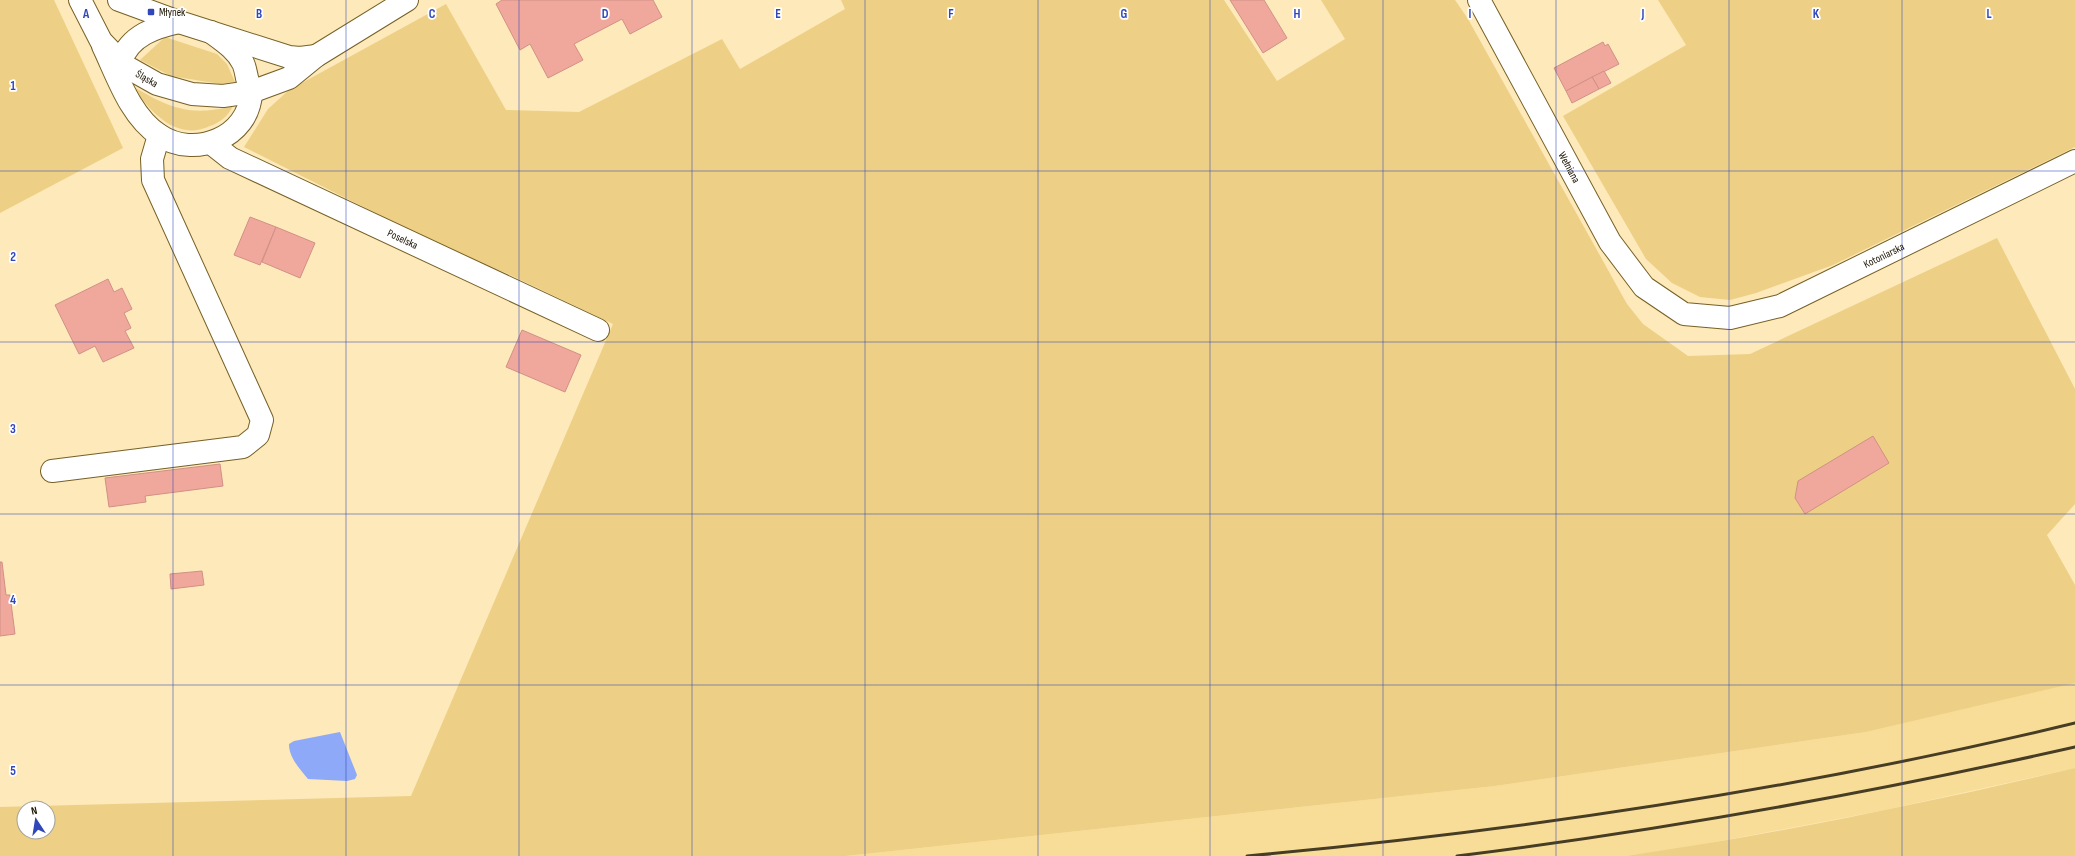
<svg xmlns="http://www.w3.org/2000/svg" width="2075" height="856" viewBox="0 0 2075 856" font-family="'Sofia Sans Condensed',sans-serif">
<style>
.built{fill:#f8dd98}
.green{fill:#edd085;fill-rule:evenodd}
.water{fill:#8ea9f7}
.building{fill:#f0a89d;stroke:#d19085}
.lines{fill:none;stroke-linecap:round;stroke-linejoin:round}
.minor-casing{stroke:#766025;stroke-width:24}
.tertiary-casing{stroke:#766025;stroke-width:24}
.minor{stroke:#fff;stroke-width:22}
.tertiary{stroke:#fff;stroke-width:22}
.rail{stroke:#473d24;stroke-width:3}
.grid{fill:none;stroke:#2f47b8;stroke-width:1;stroke-opacity:0.55}
.poi-dot{fill:#2f47b8;stroke:#fff;stroke-width:1.5}
.labels{text-anchor:middle;stroke-width:3.5;stroke-linejoin:round;paint-order:stroke}
.poi-label{font-size:11px;fill:#1b1300;stroke:#fff;text-anchor:start}
.street-label{font-size:11px;fill:#1b1300;stroke:#fff}
.grid-label{font-size:13px;text-anchor:middle;font-weight:bold;fill:#2f47b8;stroke:#fff;stroke-width:3.5;stroke-linejoin:round;paint-order:stroke}
</style>
<rect width="100%" height="100%" fill="#fde9b9"/>
<!-- built -->
<polygon class="built" points="2075,681 2075,768 1880,811 1689,847 1626,856 846,856 1495,786 1866,732"/>
<!-- green -->
<g class="green">
<polygon points="0,0 54,0 123,148 0,213"/>
<path d="M841 0H1224L1277 81 1345 39 1321 0H1455L1468 19 1627 304 1643 324 1688 356 1750 354 1997 238 2075 389V504L2047 535 2075 585V683L1866 732 1495 786 846 856H0V807L411 796 613 324 506 273 459 255 244 147 268 109 289 90 446 4 506 110 579 112 722 39 740 69 845 9ZM24 808H48V832H24Z"/>
<polygon points="1658,0 2075,0 2075,147 1833,265 1756,293 1730,300 1700,297 1672,283 1646,259 1563,116 1686,45"/>
<polygon points="165,37 217,54 227,64 235,82 220,84 171,76 140,60"/>
<path d="M132 86C170 108 189 117 233 106 228 116 221 122 210 126 176 142 150 111 132 86Z"/>
<path d="M2075 768V856H1626C1777 834 1927 803 2075 768Z"/>
</g>
<!-- water -->
<path class="water" d="M340 732 357 775 355 779 347 781 308 779C300 769 289 758 289 744L294 741Z"/>
<!-- building -->
<g class="building">
<polygon points="502,0 653,0 662,17 630,34 622,19 574,44 583,60 548,78 530,44 520,50 496,4"/>
<polygon points="1230,0 1264,0 1287,38 1263,53"/>
<polygon points="1603,42 1605,46 1608,44 1619,64 1566,91 1554,68"/>
<polygon points="1604,71 1611,83 1599,89 1592,77"/>
<polygon points="1592,77 1599,89 1572,103 1566,91"/>
<polygon points="250,217 276,227 260,265 234,255"/>
<polygon points="276,227 315,243 300,278 262,262"/>
<polygon points="108,279 114,292 122,288 132,309 124,313 131,328 125,331 134,348 103,362 95,346 79,354 55,305"/>
<polygon points="522,330 581,355 565,392 506,367"/>
<polygon points="1873,436 1889,463 1805,514 1795,498 1798,481"/>
<polygon points="220,464 223,486 145,496 146,502 109,507 105,478"/>
<polygon points="0,562 2,562 6,595 10,595 15,634 0,636"/>
<polygon points="202,571 204,585 171,589 170,574"/>
</g>
<g class="lines">
<defs>
<g id="minor">
<path d="M103 46C117 75 130 116 159 135 194 159 249 138 251 93 251 88 248 82 247 78 246 73 245 67 243 63 236 49 223 41 211 32"/>
<path d="M120 80C120 74 120 66 121 61 130 35 156 27 179 22"/>
<path id="s1" d="M211 143 230 158 598 330"/>
<polyline points="52,471 243,447 258,435 262,420 153,180 152,159 159,135"/>
</g>
<g id="tertiary">
<path id="s2" d="M80 0 101 41 125 66 157 84 192 94 223 96 251 92 289 78 316 56 407 0"/>
<polyline points="119,0 179,22 289,57 300,58 316,56"/>
<path id="s3" d="M1479 0 1610 242 1644 287 1684 314 1730 318 1780 306 2075 161"/>
</g>
</defs>
<!-- minor casing -->
<use href="#minor" class="minor-casing"/>
<!-- tertiary casing -->
<use href="#tertiary" class="tertiary-casing"/>
<!-- minor -->
<use href="#minor" class="minor"/>
<!-- tertiary -->
<use href="#tertiary" class="tertiary"/>
<!-- rail -->
<g class="rail">
<path d="M1247 856C1526 830 1803 789 2075 723"/>
<path d="M1457 856C1665 830 1871 793 2075 747"/>
</g>
</g>
<!-- grid -->
<path class="grid" d="M173 0V856M346 0V856M519 0V856M692 0V856M865 0V856M1038 0V856M1210 0V856M1383 0V856M1556 0V856M1729 0V856M1902 0V856M0 171H2075M0 342H2075M0 514H2075M0 685H2075"/>
<!-- markers -->
<rect class="poi-dot" x="147" y="8" width="8" height="8" rx="2"/>
<g class="labels">
<!-- poi labels -->
<g class="poi-label">
<text x="159" y="16">Młynek</text>
</g>
<!-- street labels -->
<g class="street-label">
<text dy="4" stroke="none"><textPath href="#s2" startOffset="106">Śląska</textPath></text>
<text dy="4" stroke="none"><textPath href="#s3" startOffset="190">Wełniana</textPath></text>
<text dy="4" stroke="none"><textPath href="#s1" startOffset="215">Poselska</textPath></text>
<text dy="4" stroke="none"><textPath href="#s3" startOffset="593">Kotoniarska</textPath></text>
</g>
</g>
<g class="grid-label">
<text x="86" y="18">A</text>
<text x="259" y="18">B</text>
<text x="432" y="18">C</text>
<text x="605" y="18">D</text>
<text x="778" y="18">E</text>
<text x="951" y="18">F</text>
<text x="1124" y="18">G</text>
<text x="1297" y="18">H</text>
<text x="1470" y="18">I</text>
<text x="1643" y="18">J</text>
<text x="1816" y="18">K</text>
<text x="1989" y="18">L</text>
<text x="13" y="90">1</text>
<text x="13" y="261">2</text>
<text x="13" y="433">3</text>
<text x="13" y="604">4</text>
<text x="13" y="775">5</text>
</g>
<!-- north arrow -->
<g transform="translate(36 820) rotate(348)"><circle r="19" fill="#ffffff" stroke="#a4a199"/>
<path d="M0-3L7 15L0 10L-7 15Z" fill="#2f47b8"/>
<text y="-6" font-size="11" font-weight="bold" text-anchor="middle" fill="#1b1300">N</text>
</g>
</svg>
